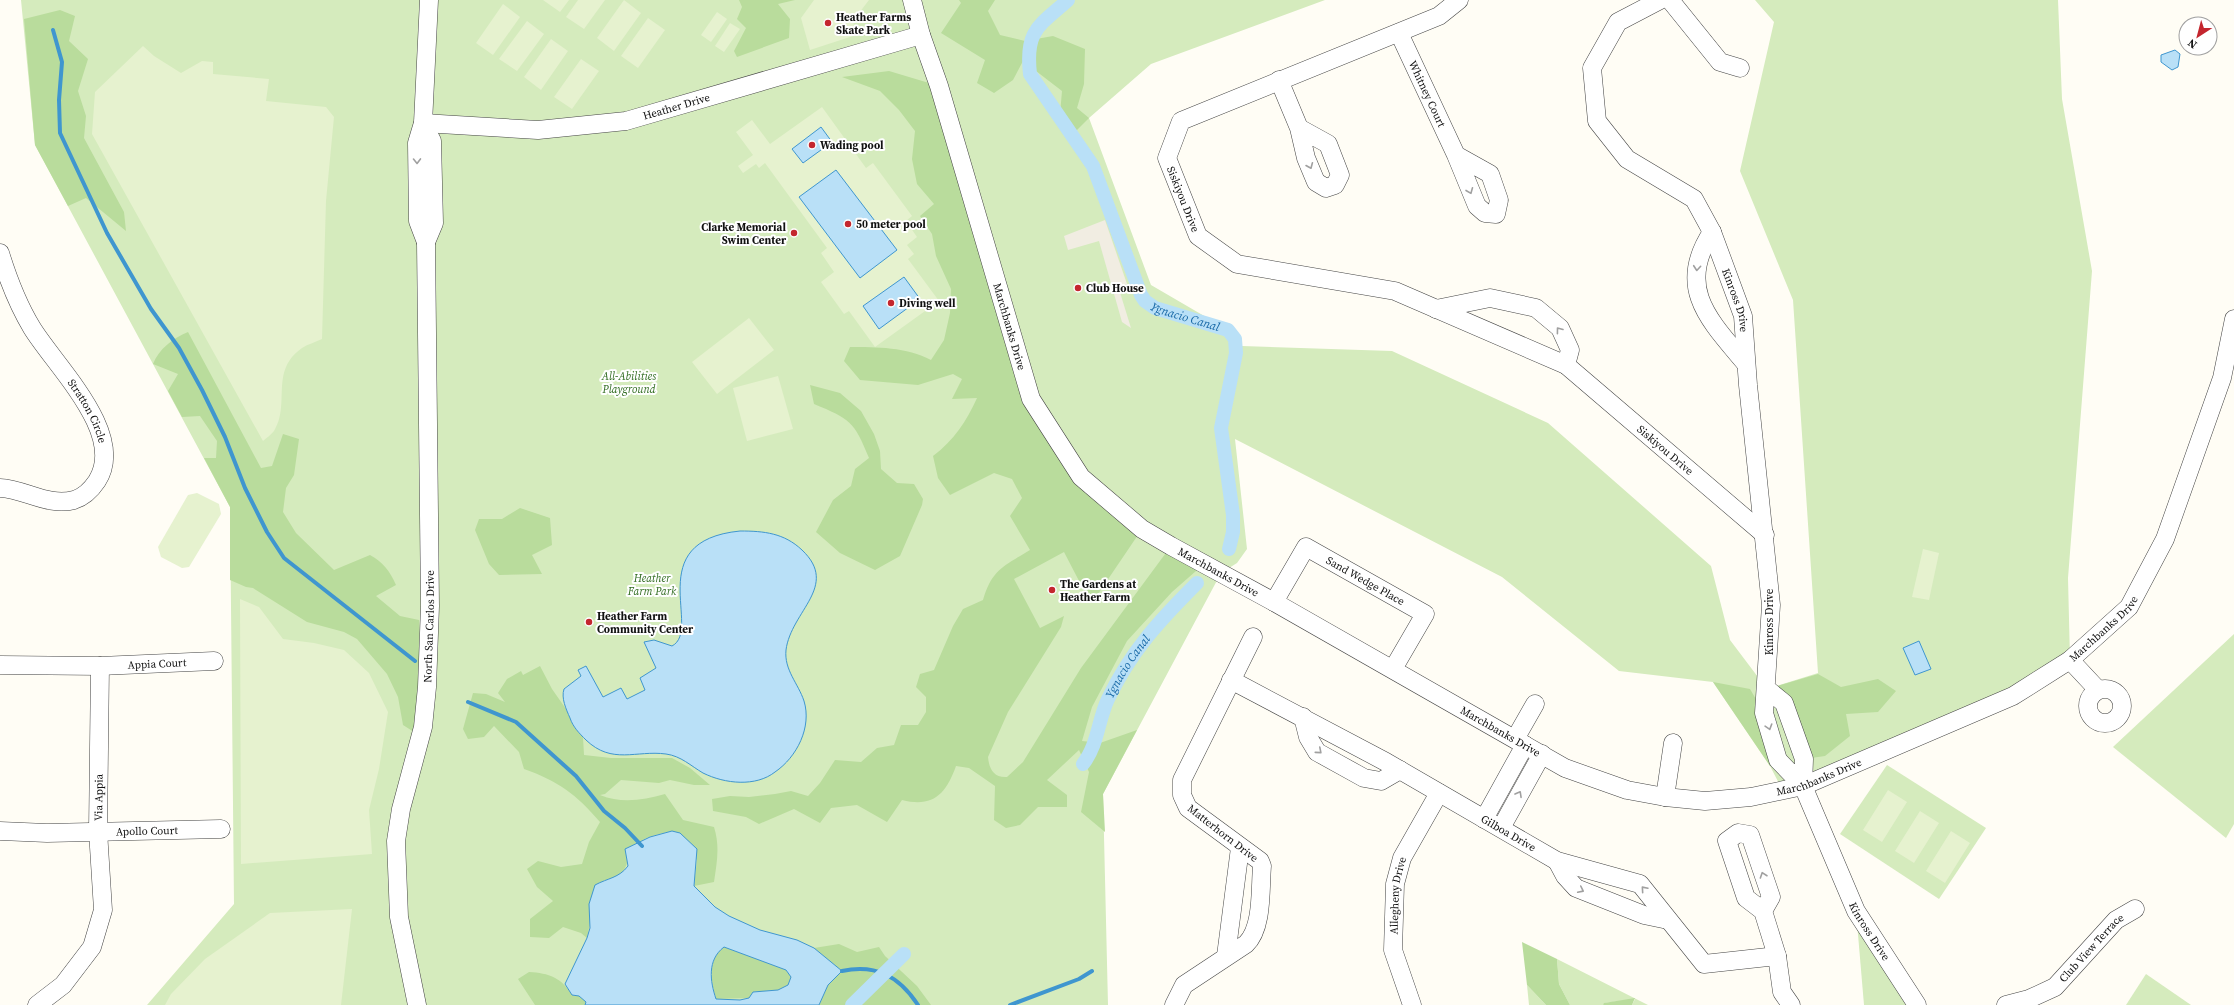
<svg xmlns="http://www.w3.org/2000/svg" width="2234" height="1005" viewBox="0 0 2234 1005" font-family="'Source Serif 4',serif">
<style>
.green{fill:#d5ebbd}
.forest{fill:#b9dc9c}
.pitch{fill:#e6f2cf}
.plaza{fill:#f1ede2}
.water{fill:#b9e0f7;stroke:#3f96cf;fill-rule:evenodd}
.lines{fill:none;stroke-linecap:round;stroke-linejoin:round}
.stream{stroke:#3f96cf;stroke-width:4}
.canal{stroke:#b9e0f7;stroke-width:14}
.minor-casing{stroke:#444;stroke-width:19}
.minor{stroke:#fff;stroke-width:18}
.oneway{stroke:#a0a0a0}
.poi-dot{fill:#c4262e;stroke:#fff;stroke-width:1.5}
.labels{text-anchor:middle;stroke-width:4;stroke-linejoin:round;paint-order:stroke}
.poi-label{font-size:11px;font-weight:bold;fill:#111;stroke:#fff;text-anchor:start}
.street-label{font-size:11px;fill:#111;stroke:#fff}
.park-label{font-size:11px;font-style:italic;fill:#2f6b1f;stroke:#fff}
.water-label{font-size:12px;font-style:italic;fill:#1768a6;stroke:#fff}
</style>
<rect width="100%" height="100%" fill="#fffdf5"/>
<!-- green -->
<g class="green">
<polygon points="21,0 1325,0 1151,64 1089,118 1151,285 1242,338 1242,346 1392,351 1548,423 1711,566 1730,640 1767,689 1818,673 1793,300 1740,171 1774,22 1755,0 2058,0 2062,99 2092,271 2068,578 2070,660 1783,791 1770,766 1713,682 1619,671 1502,577 1235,439 1247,549 1237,563 1221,573 1103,794 1108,1005 147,1005 234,904 230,507 35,145"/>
<polygon points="2234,634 2234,824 2226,838 2113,747"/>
<polygon points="1887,765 1986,828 1939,899 1840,834"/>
<polygon points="1856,911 1917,1005 1864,1005"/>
<polygon points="1557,959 1648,1005 1632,1005 1635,999 1605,1003 1603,1005 1570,1005 1559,984"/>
<polygon points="2146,974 2191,1005 2126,1005"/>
<polygon points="1527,985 1546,1005 1529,1005"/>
</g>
<!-- forest -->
<g class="forest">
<polygon points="739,0 795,0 778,4 790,19 789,38 737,57 734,51 746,28 737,19 742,7"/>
<polygon points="959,0 995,0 988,11 1000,35 1025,41 1053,36 1085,49 1084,84 1077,108 1089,118 1068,139 1059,126 1062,91 1023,61 1013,80 994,93 977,83 985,60 941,33 961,3"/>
<polygon points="60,10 75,16 69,41 88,59 78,91 86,116 84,138 124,212 126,231 86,198 68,206 35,145 24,19"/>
<path d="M889 71 939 86 1015 349 1081 477 1142 529 1096 597 1090 602 1064 552 1014 579 1040 628 1064 616 1061 627 1008 712 988 757C989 769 994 778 1007 777L1023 762 1081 668 1171 546 1204 564 1172 592 1127 641 1092 707 1082 741 1100 743 1137 730 1103 794 1105 832 1081 812 1089 772 1079 750 1047 780 1067 795V807H1038L1020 825 1006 828 994 820 995 786 969 768 956 766C946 794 933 808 902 800L887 822 857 805 831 808 820 823 794 809 759 824 746 817 713 811 712 799 730 796 749 797 775 794 791 791 808 796 820 783 835 760 861 762 877 748 894 745 901 725H918L926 712V697L916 687 920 674 934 670 953 626 963 609 983 600C992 569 1004 566 1030 550L1010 516 1022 498 1012 479 994 473 950 495 938 478 933 456C954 440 966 422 977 398L952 399 962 379 953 374 918 385 860 380 844 361 850 347C876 347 907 347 931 360L944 340 950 313 951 289 936 256 932 234 920 216 934 204 917 184 912 159 915 131 899 110 880 91 842 77Z"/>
<path d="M188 332 261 468 272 466 283 434 299 439 294 475 286 488 283 512 296 533 334 570 370 555C383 562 390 571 396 585L376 596 400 616 419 620V677L414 732 403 725 398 697 387 674 357 639 344 632 307 622 253 588 246 587 230 580V507L204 458H216L217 441 200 416 182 417 168 391 178 374 153 364C159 349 173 338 188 332Z"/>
<path d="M810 385 840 393 861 411 874 434 880 451 881 469 897 483 914 484 923 499 922 505 900 556 875 570 840 553 816 532 833 500 851 486 855 469 869 458C854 421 850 419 814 404Z"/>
<polygon points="520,508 550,518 552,545 532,555 542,574 499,575 489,564 475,530 479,519 502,519"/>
<path d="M540 666 552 689 566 709 574 727 583 737 584 755 611 758H672L690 768 710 785H694L670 780 659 783 621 780 605 794 600 795C622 804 643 800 665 794L683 820 714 827C720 846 717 862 714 882L694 886 697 860 672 831C662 834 647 835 639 843 620 859 636 874 603 881L591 918 587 938 581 933 563 927 549 938 530 937V919L553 901 537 887 527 869 538 861 561 867 582 864 589 842 600 822C576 794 558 781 524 769L519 752 494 726 484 737 468 739 463 729 473 693 486 694 505 702 498 693 507 679 521 671 523 675Z"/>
<polygon points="1818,674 1841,687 1878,679 1896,691 1878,712 1846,714 1850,736 1825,756 1804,759 1767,689"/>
<polygon points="1713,682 1750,689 1764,713 1778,760 1770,766"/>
<polygon points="1522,942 1557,959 1559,984 1570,1005 1546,1005 1527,985"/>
<polygon points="839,944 857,952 879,947 885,956 917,986 931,1005 819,1005 828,985 842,971 814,948"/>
<path d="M724 947 786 970 791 977 788 985 778 990 753 992 749 998 716 999C711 981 707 960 724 947Z"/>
<path d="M529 972C549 973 562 978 572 995L579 996 587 1002 585 1005H535L518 979Z"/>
<polygon points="1635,998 1632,1005 1603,1005 1604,1003"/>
</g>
<!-- pitch -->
<g class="pitch">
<polygon points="543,0 569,0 560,12"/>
<polygon points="578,0 605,0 584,29 566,17"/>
<polygon points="624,0 641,13 614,51 597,38"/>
<polygon points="814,0 869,0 853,21 856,35 810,50 801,18"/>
<polygon points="503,4 520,17 493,55 476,43"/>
<polygon points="717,12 727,19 711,42 701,35"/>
<polygon points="648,18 665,30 638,68 621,56"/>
<polygon points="527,21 544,34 517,71 499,59"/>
<polygon points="730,23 740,29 724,52 715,46"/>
<polygon points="551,39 568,51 541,90 524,77"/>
<path d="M143 46 154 56 181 73 202 61 213 62V74L269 79 266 101 326 107 334 117 326 201 322 339C316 342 308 344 302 348 269 371 291 404 274 431 271 435 266 438 263 441L92 134 95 92Z"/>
<polygon points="581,59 599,71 572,109 554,97"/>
<polygon points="822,107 866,168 873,163 912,216 906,221 917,237 907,245 914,254 908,259 939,301 875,347 849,311 844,314 821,282 834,272 821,253 827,248 765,163 759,168 756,164 743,173 738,166 753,155 736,132 752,120 770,144"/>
<polygon points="749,318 774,350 717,394 692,362"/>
<polygon points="778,376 793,429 747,441 733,388"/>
<polygon points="197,493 219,504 221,514 189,567 182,568 161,557 158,547 188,495"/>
<polygon points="1923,549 1939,553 1929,600 1912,597"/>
<polygon points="240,599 259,607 283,639 314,643 344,650 369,673 388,712 379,769 369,810 372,854 241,864"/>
<polygon points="1888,790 1907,802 1882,842 1863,830"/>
<polygon points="1920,811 1939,823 1914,863 1895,851"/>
<polygon points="1951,831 1970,843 1945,883 1926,871"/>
<polygon points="352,909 341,1005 165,1005 171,994 205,959 270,913"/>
</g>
<!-- plaza -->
<polygon class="plaza" points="1105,220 1127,284 1118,286 1131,328 1122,322 1099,241 1068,250 1064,236"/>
<!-- water -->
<g class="water">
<polygon points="2175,50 2180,54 2178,67 2172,70 2161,62 2161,55"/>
<polygon points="821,127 832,142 803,163 792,149"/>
<polygon points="836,170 897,250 860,278 799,197"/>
<polygon points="904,277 920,299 879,329 863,306"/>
<path d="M740 531C764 531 784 533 802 550 840 586 791 611 786 650 784 670 798 683 804 701 812 727 797 757 775 772 756 787 725 784 703 773 691 766 681 756 666 754 636 750 612 765 586 740 579 733 573 727 570 718 566 709 561 698 564 689L581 676 578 670 586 666 603 697 621 688 627 699 645 690 640 678 656 668 644 642 654 640 672 646C703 630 640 541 740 531Z"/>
<polygon points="1919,641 1931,669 1915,675 1903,648"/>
<path d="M672 831 680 833 697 849 694 886 715 907 729 916 760 930 797 940 814 948 842 971 828 985 819 1005H585L586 1002 579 996 572 995 565 984 587 938 590 928 589 904 595 885C608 878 619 878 628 866L625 849 650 837ZM724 947 786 970 791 977 788 985 778 990 753 992 749 998 740 1000 716 999C710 981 707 960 724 947Z"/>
</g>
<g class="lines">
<!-- stream -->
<g class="stream">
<polyline points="53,30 62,62 59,100 60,133 107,233 151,309 179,348 202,390 225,437 245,488 267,532 284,558 415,661"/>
<polyline points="468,702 516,722 576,776 604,811 625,828 642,846"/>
<path d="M842 971C876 964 899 976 918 1005"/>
<polyline points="1010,1005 1079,979 1092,971"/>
</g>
<!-- canal -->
<g class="canal">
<path id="s1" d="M1068 0C1039 26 1025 30 1030 74L1093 166 1141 295 1145 301 1155 308 1228 330 1235 339 1236 353 1221 428 1233 515V532L1229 549"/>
<path id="s2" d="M1083 764C1098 745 1098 720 1108 699 1131 651 1160 620 1197 583"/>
<polyline points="852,1005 904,954"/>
</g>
<defs>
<g id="minor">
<path id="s3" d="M912 0 921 35 939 86 1031 399 1081 477 1142 529 1171 546 1274 602 1565 768 1627 790 1665 797 1705 801 1751 797 1803 786 2013 696 2070 660 2129 607 2165 539 2222 378 2234 319"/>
<path id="s4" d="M1459 0 1439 16 1181 121 1167 158 1198 236 1237 264 1395 291 1566 365 1765 535"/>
<path id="s5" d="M1660 0 1618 22 1592 68 1597 121 1627 159 1694 199 1712 232 1743 316 1748 385 1771 605 1764 713 1778 760 1803 786 1804 759 1784 703 1767 689"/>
<polyline points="1670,0 1720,62 1740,68"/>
<path id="s6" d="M1399 33 1456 155 1477 206 1485 213 1496 214 1499 200 1490 174 1456 155"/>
<polyline points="1279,80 1299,128 1306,158 1316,182 1326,188 1335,185 1340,175 1328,144 1299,128"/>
<path id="s7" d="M423 123 538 130 626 121 921 35"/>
<polyline points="423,123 432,141 434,223 426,242 418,221 417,143 423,123 429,0"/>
<path d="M1712 232C1675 288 1710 321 1746 364"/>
<path id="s8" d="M0 253C8 279 18 305 32 328 56 367 127 434 97 481 91 490 84 497 74 500 48 507 25 489 0 488"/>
<polyline points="1436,309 1490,298 1536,308 1560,328 1570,350 1566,365"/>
<path id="s9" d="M1274 602 1306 547 1425 614 1393 669"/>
<polyline points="2070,660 2098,690"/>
<path id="s10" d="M0 665 100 666 214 661"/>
<path id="s11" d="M1231 680 1386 762 1557 861 1640 884 1704 964 1777 956"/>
<circle cx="2105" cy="706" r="17"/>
<polyline points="1303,717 1308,737 1317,752 1364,778 1381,781 1400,770"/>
<polyline points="1515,739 1535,704"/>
<path id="s12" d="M1803 786 1856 911 1917 1005"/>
<polyline points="1665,797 1673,743"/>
<polyline points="1484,819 1525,745"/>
<polyline points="1501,828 1542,754"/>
<path id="s13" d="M0 831 47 833 221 829"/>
<polyline points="1557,861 1565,876 1576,888 1644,915 1668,920"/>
<polyline points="1763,911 1771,897 1750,835 1738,833 1727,841 1746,898 1763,911 1777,956 1782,992 1791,1005"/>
<polyline points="1226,956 1240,848"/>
<path id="s14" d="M37 1005 63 985 92 947 103 910 98 831 100 666"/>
<path id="s15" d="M417 1005 399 917 396 841 401 809 423 727 427 687 430 606 426 242"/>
<path d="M1174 1005 1184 985 1246 944C1263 928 1260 889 1262 866L1260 861 1188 808 1182 795V780L1253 637"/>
<path id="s16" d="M1412 1005 1393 950 1395 884 1402 858 1439 793"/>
<path id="s17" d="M2006 1005 2029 999 2055 987 2116 920 2135 909"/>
</g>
</defs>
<!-- minor casing -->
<use href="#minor" class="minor-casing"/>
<!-- minor -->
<use href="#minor" class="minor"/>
</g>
<!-- one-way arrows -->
<defs><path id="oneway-chevron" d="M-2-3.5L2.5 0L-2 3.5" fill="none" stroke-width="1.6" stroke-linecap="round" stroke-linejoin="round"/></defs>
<g class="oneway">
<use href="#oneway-chevron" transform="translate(417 161) rotate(89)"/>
<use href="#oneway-chevron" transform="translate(1310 166) rotate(67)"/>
<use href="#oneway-chevron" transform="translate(1470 191) rotate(68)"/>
<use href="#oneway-chevron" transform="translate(1697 268) rotate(95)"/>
<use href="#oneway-chevron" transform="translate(1559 330) rotate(-127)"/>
<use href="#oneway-chevron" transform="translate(1769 727) rotate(73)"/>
<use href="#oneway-chevron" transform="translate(1319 751) rotate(41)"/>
<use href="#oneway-chevron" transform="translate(1519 794) rotate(-61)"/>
<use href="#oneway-chevron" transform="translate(1763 875) rotate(-109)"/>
<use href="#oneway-chevron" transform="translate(1644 889) rotate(-131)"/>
<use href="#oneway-chevron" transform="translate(1581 890) rotate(26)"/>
</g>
<!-- markers -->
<g class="poi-dot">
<circle cx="828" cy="23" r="4"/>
<circle cx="812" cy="145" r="4"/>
<circle cx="848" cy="224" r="4"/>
<circle cx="794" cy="233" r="4"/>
<circle cx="1078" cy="288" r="4"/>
<circle cx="891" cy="303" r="4"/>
<circle cx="1052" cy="590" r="4"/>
<circle cx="589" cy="622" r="4"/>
</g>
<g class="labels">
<!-- poi labels -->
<g class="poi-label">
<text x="836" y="21">Heather Farms<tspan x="836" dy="13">Skate Park</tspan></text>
<text x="820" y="149">Wading pool</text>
<text x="856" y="228">50 meter pool</text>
<text x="786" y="231" text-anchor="end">Clarke Memorial<tspan x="786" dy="13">Swim Center</tspan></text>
<text x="1086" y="292">Club House</text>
<text x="899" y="307">Diving well</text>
<text x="1060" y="588">The Gardens at<tspan x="1060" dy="13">Heather Farm</tspan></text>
<text x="597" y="620">Heather Farm<tspan x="597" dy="13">Community Center</tspan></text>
</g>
<!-- street labels -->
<g class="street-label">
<text dy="4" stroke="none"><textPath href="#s6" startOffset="67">Whitney Court</textPath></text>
<text dy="4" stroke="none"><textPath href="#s7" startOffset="256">Heather Drive</textPath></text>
<text dy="4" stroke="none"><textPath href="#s4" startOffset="388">Siskiyou Drive</textPath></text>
<text dy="4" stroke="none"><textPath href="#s5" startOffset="390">Kinross Drive</textPath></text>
<text dy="4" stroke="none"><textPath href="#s3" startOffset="341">Marchbanks Drive</textPath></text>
<text dy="4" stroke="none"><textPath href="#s8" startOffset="182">Stratton Circle</textPath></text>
<text dy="4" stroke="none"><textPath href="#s4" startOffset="953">Siskiyou Drive</textPath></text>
<text dy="4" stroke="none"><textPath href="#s3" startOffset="677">Marchbanks Drive</textPath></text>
<text dy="4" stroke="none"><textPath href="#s9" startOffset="132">Sand Wedge Place</textPath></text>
<text transform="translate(1769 622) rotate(-90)" y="4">Kinross Drive</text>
<text dy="4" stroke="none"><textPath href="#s15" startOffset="384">North San Carlos Drive</textPath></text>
<text dy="4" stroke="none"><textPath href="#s3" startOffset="1661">Marchbanks Drive</textPath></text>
<text dy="4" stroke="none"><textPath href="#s10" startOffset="157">Appia Court</textPath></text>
<text dy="4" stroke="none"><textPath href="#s3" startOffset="1001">Marchbanks Drive</textPath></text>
<text dy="4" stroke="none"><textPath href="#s3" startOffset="1337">Marchbanks Drive</textPath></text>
<text dy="4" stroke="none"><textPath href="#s14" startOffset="232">Via Appia</textPath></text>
<text dy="4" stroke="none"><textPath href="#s13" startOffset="147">Apollo Court</textPath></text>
<text transform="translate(1223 833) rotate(38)" y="4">Matterhorn Drive</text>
<text dy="4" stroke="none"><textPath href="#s11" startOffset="317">Gilboa Drive</textPath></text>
<text dy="4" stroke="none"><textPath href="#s16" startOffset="113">Allegheny Drive</textPath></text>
<text dy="4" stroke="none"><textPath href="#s12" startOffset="160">Kinross Drive</textPath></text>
<text dy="4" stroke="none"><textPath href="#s17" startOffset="106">Club View Terrace</textPath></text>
</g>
<!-- park labels -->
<g class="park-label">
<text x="629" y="380">All-Abilities<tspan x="629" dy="13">Playground</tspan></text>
<text x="652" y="582">Heather<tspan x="652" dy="13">Farm Park</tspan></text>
</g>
<!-- water labels -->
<g class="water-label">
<text dy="4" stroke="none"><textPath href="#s1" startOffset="389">Ygnacio Canal</textPath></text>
<text dy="4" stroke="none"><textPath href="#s2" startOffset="108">Ygnacio Canal</textPath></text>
</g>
</g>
<!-- north arrow -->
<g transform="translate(2198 36) rotate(216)"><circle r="19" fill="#ffffff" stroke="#a0a0a0"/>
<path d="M0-3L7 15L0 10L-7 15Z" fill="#c4262e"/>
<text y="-6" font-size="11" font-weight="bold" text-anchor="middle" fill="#111111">N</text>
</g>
</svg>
